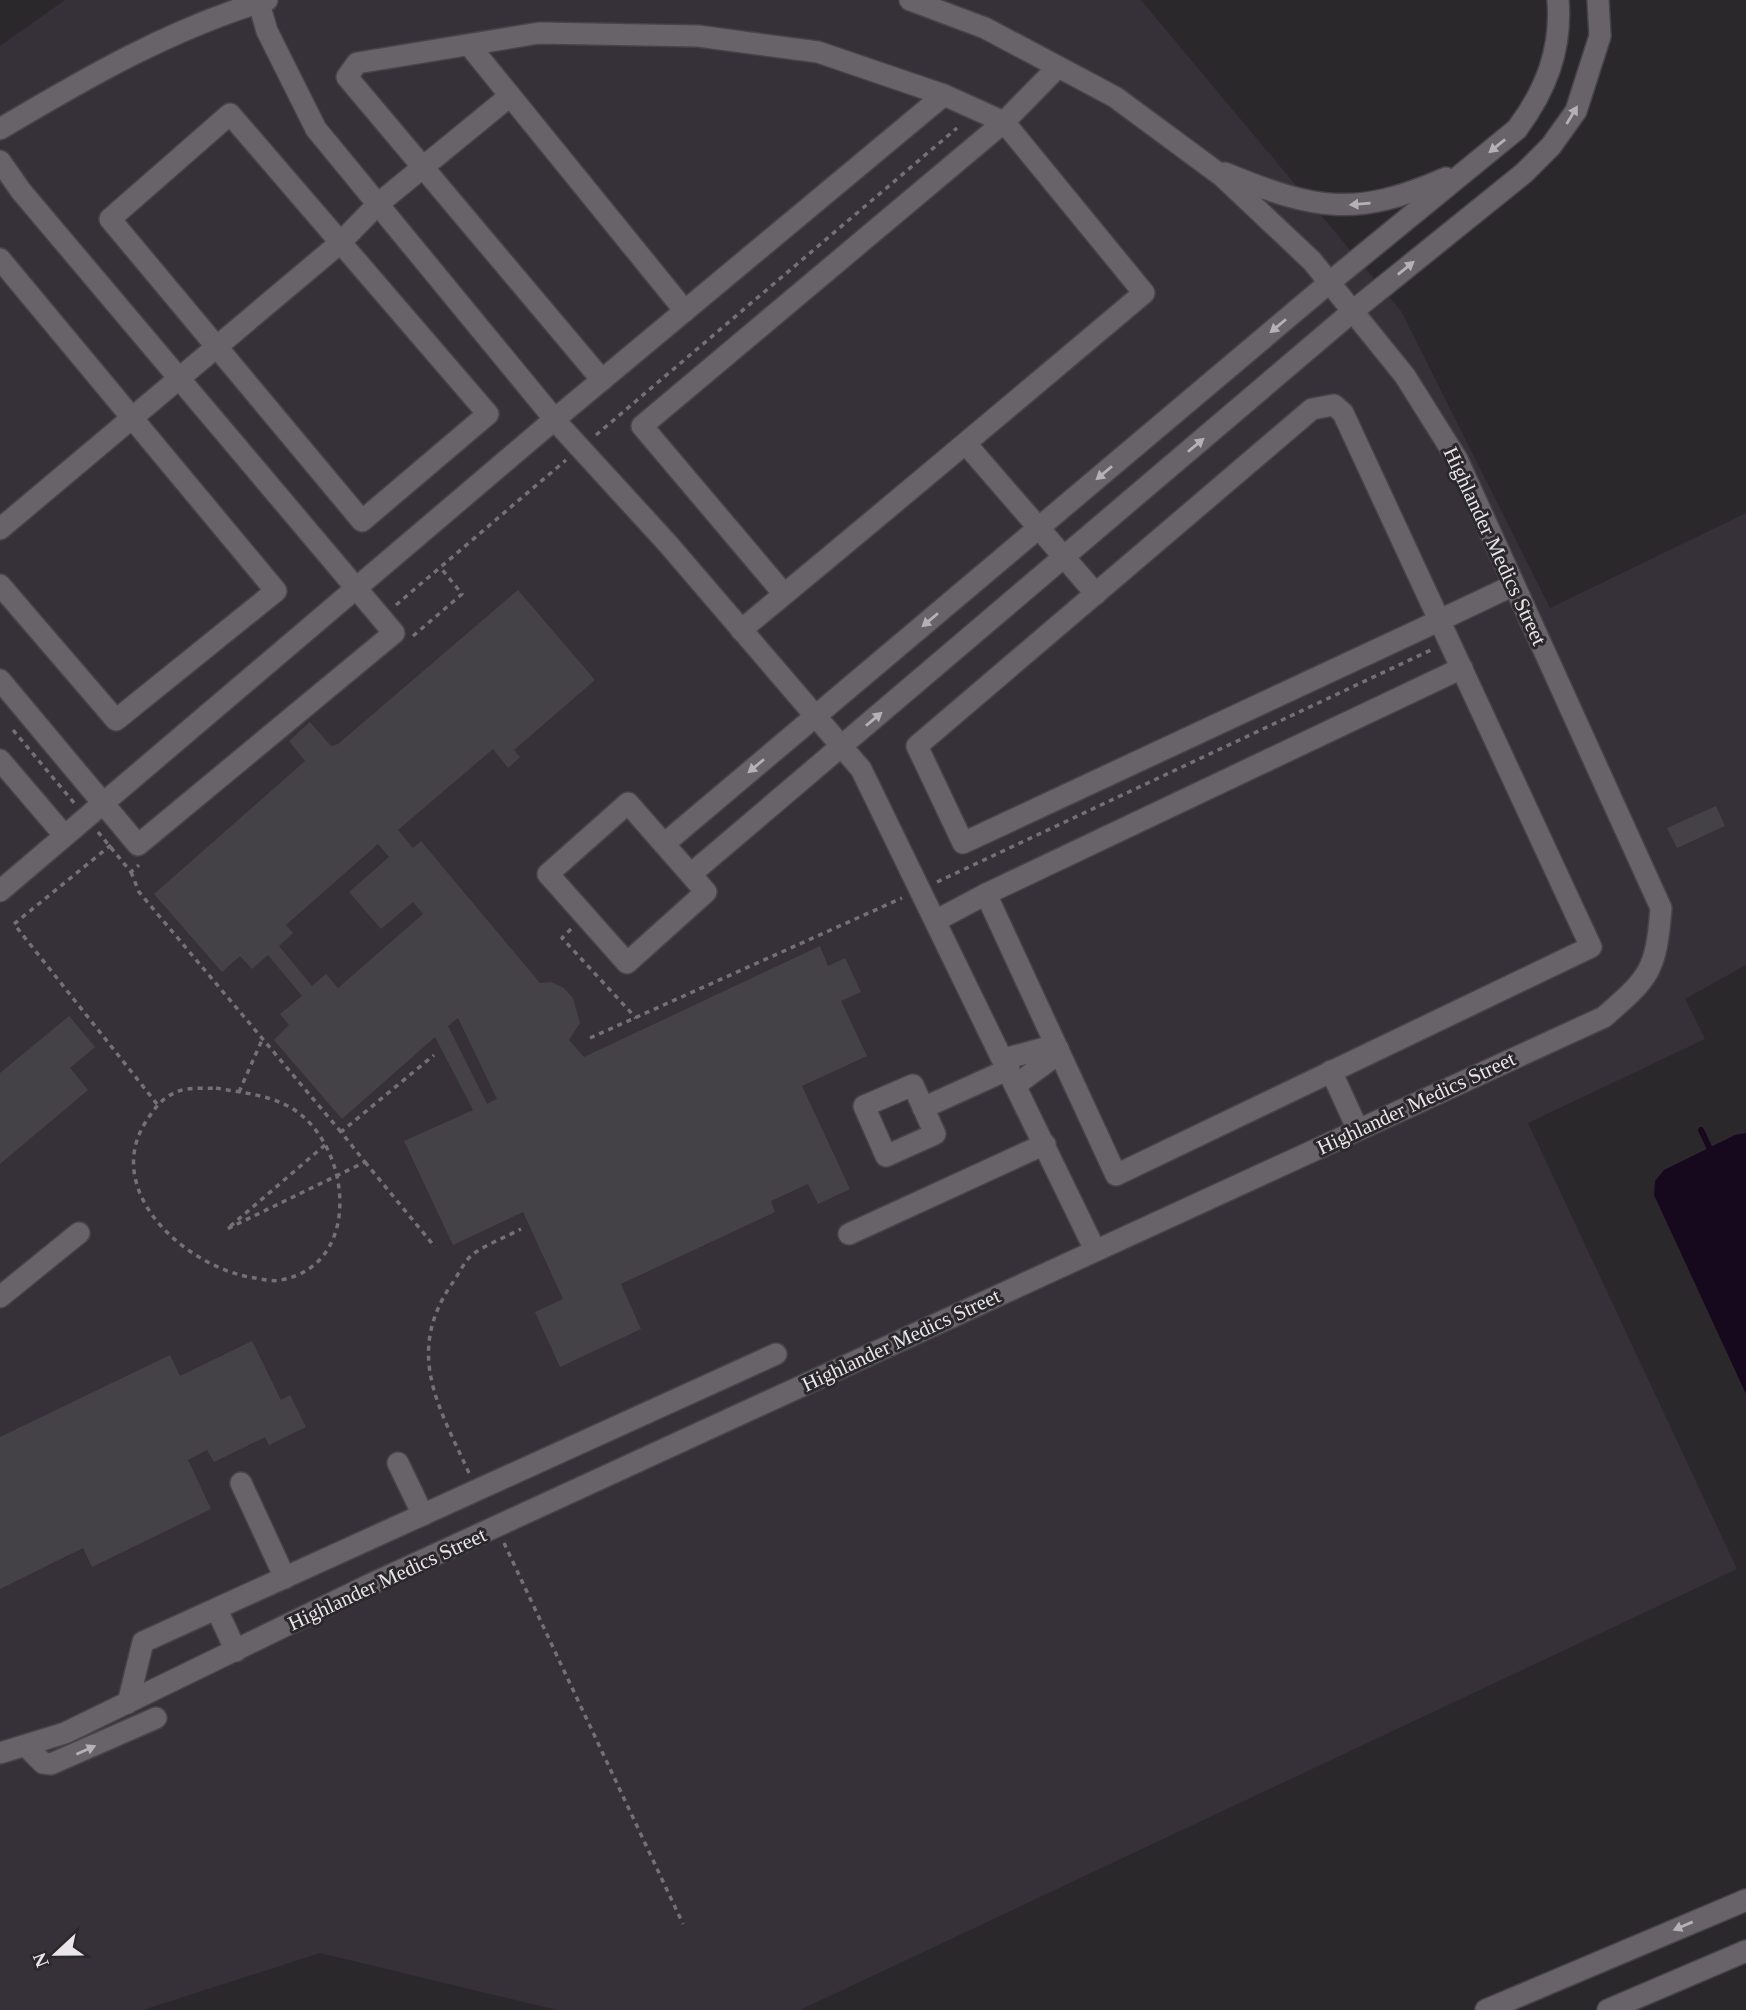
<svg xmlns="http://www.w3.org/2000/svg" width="1746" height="2010" viewBox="0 0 1746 2010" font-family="'Times New Roman',serif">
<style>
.built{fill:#363039}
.water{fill:#17091d}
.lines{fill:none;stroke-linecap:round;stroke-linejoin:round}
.stream{stroke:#17091d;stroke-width:6}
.building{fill:#454247;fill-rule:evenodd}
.minor-casing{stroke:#464448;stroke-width:24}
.path{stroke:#737174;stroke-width:3.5;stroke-dasharray:5 5;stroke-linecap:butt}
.minor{stroke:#676368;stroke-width:21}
.oneway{fill:#b4b2b5}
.labels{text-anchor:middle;stroke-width:6;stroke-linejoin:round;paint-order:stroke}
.street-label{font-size:21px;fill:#e8e6e9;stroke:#2b282c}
</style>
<rect width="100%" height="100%" fill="#2b282c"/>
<!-- built -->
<polygon class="built" points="65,0 1141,0 1401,311 1550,608 1746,513 1746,965 1685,999 1705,1039 1528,1123 1737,1569 800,2010 557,2010 320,1953 143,2010 0,2010 0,46"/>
<!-- water -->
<polygon class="water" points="1746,1133 1746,1394 1654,1195 1655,1181 1664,1170 1735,1135"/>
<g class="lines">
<!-- stream -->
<polyline class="stream" points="1701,1130 1709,1147"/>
</g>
<!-- building -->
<g class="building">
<path d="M518 590 595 680 514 750 520 757 508 768 493 749 398 830 413 848 421 841 540 983 551 982 564 988 573 998 580 1023 569 1040 584 1057 820 946 828 966 845 958 861 992 841 1001 867 1056 802 1086 850 1189 818 1204 808 1184 771 1201 775 1212 621 1284 641 1329 560 1367 535 1312 563 1299 523 1212 453 1245 404 1141 473 1110 435 1037 342 1119 274 1040 289 1025 280 1014 302 996 268 955 252 969 240 956 222 972 154 894 305 761 289 741 310 722 331 746 338 744ZM378 844 389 857 349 892 381 929 413 902 423 914 338 988 326 974 312 986 279 946 293 933 286 925ZM458 1018 497 1099 487 1104 448 1026Z"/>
<polygon points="1716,806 1725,826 1677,848 1667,828"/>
<polygon points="69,1016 95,1047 70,1068 88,1090 0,1164 0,1073"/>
<polygon points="252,1341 281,1400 290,1395 306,1427 269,1445 265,1437 214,1462 207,1450 188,1460 211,1509 92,1567 83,1548 0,1589 0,1437 170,1355 180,1376"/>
</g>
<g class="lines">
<defs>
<g id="minor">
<polyline points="258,0 267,31 316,129 561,427 668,544 861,769 1095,1250"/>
<polyline points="469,45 685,311"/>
<polygon points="230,114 488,414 362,521 110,219"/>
<path d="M0 129C86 78 170 29 267 0"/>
<polyline points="0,161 21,191 394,633 138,845 0,680"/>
<path d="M1225 173C1315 210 1355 218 1446 178"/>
<polyline points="0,259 276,591 116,720 0,585"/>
<polyline points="602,380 347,77 357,63 539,33 698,36 818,52 944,95"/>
<polyline points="966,444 1096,594"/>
<polyline points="0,529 340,243 378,204 510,96"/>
<path d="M741 630C876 519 1010 406 1144 293L1004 122 642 426 784 594"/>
<polyline points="0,760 64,835"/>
<polygon points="628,803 706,892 627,963 548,874"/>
<path d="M664 844 1330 282 1517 129C1546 90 1562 49 1558 0"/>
<polyline points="691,874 1353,311 1524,173 1551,146 1576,111 1600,36 1598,0"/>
<polyline points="0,891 555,419 944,95 1004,122 1058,67"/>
<polyline points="986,894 1462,668"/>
<polyline points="937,920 986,894 1116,1175 1591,947 1343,413 1334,405 1312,409 917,746 963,843 1434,623 1440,620 1514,585"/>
<polyline points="1004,1059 1045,1048 1053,1052"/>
<polyline points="1331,1071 1358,1130"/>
<polyline points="1017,1084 1051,1059 1053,1052 1058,1049"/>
<polygon points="913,1085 935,1134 886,1156 864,1106"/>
<polyline points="923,1108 1009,1069"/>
<polyline points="849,1234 1045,1144"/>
<polyline points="0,1297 79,1233"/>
<polyline points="398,1463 423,1515"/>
<polyline points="241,1483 285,1578"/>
<polyline points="217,1610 236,1651"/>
<polyline points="128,1703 143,1642 776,1354"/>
<polyline points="27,1747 43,1763 51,1764 156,1718"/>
<path d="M0 1753 65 1733 371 1584 1604 1017C1650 977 1656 971 1661 908L1457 459 1405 376 1312 261 1222 176 1115 97 985 28 910 0"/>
<polyline points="1486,2010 1746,1900"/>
<polyline points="1608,2010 1746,1951"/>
</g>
</defs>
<!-- minor casing -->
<use href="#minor" class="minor-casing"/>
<!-- path -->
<g class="path">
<polyline points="596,435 957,128"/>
<polyline points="396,605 566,460"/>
<polyline points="413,636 462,594 440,567"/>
<polyline points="13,730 75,804"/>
<polyline points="98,832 131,872 139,865"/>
<polyline points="111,845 14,924 157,1104"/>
<polyline points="131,872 139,892 341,1132"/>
<polyline points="937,882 1431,650"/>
<polyline points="571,929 562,938 636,1018"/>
<polyline points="590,1038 902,898"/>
<path d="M216 1088C243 1093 273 1095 296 1111 352 1150 362 1265 281 1280 273 1282 262 1279 255 1278 189 1269 102 1194 145 1123 154 1109 162 1097 179 1091 189 1087 204 1089 216 1088Z"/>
<polyline points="239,1092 262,1040"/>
<polyline points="325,1145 227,1229 365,1162 341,1132 434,1055"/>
<polyline points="365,1162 435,1247"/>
<path d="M469 1473C439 1407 405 1354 451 1285 458 1276 464 1261 473 1254 487 1244 506 1237 521 1229"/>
<polyline points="504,1543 683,1924"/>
</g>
<!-- minor -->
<use href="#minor" class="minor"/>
</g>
<!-- one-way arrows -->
<defs><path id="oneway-solid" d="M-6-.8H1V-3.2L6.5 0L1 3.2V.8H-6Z" transform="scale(1.75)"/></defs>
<g class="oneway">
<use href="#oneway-solid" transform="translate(1572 115) rotate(-59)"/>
<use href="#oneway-solid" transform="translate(1497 146) rotate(141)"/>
<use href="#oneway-solid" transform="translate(1360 204) rotate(175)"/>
<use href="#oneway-solid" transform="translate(1406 268) rotate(-39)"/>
<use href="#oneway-solid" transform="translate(1278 326) rotate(140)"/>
<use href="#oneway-solid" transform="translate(1196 445) rotate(-40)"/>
<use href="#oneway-solid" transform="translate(1104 473) rotate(140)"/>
<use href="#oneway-solid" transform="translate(930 620) rotate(140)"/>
<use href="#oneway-solid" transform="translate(874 719) rotate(-40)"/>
<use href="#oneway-solid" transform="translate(756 766) rotate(140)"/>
<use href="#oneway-solid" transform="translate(86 1750) rotate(-24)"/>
<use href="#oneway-solid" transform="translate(1683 1926) rotate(157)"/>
</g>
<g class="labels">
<!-- street labels -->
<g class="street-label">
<text transform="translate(1495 546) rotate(65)" y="7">Highlander Medics Street</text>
<text transform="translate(1416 1103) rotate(-25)" y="7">Highlander Medics Street</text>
<text transform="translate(901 1340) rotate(-25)" y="7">Highlander Medics Street</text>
<text transform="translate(387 1579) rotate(-25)" y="7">Highlander Medics Street</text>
</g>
</g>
<!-- north arrow -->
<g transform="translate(56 1954) rotate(248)" stroke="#2b282c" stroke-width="5" paint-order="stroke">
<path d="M0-5L12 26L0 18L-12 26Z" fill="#e8e6e9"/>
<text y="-10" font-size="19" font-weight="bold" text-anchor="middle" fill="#e8e6e9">N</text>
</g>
</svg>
